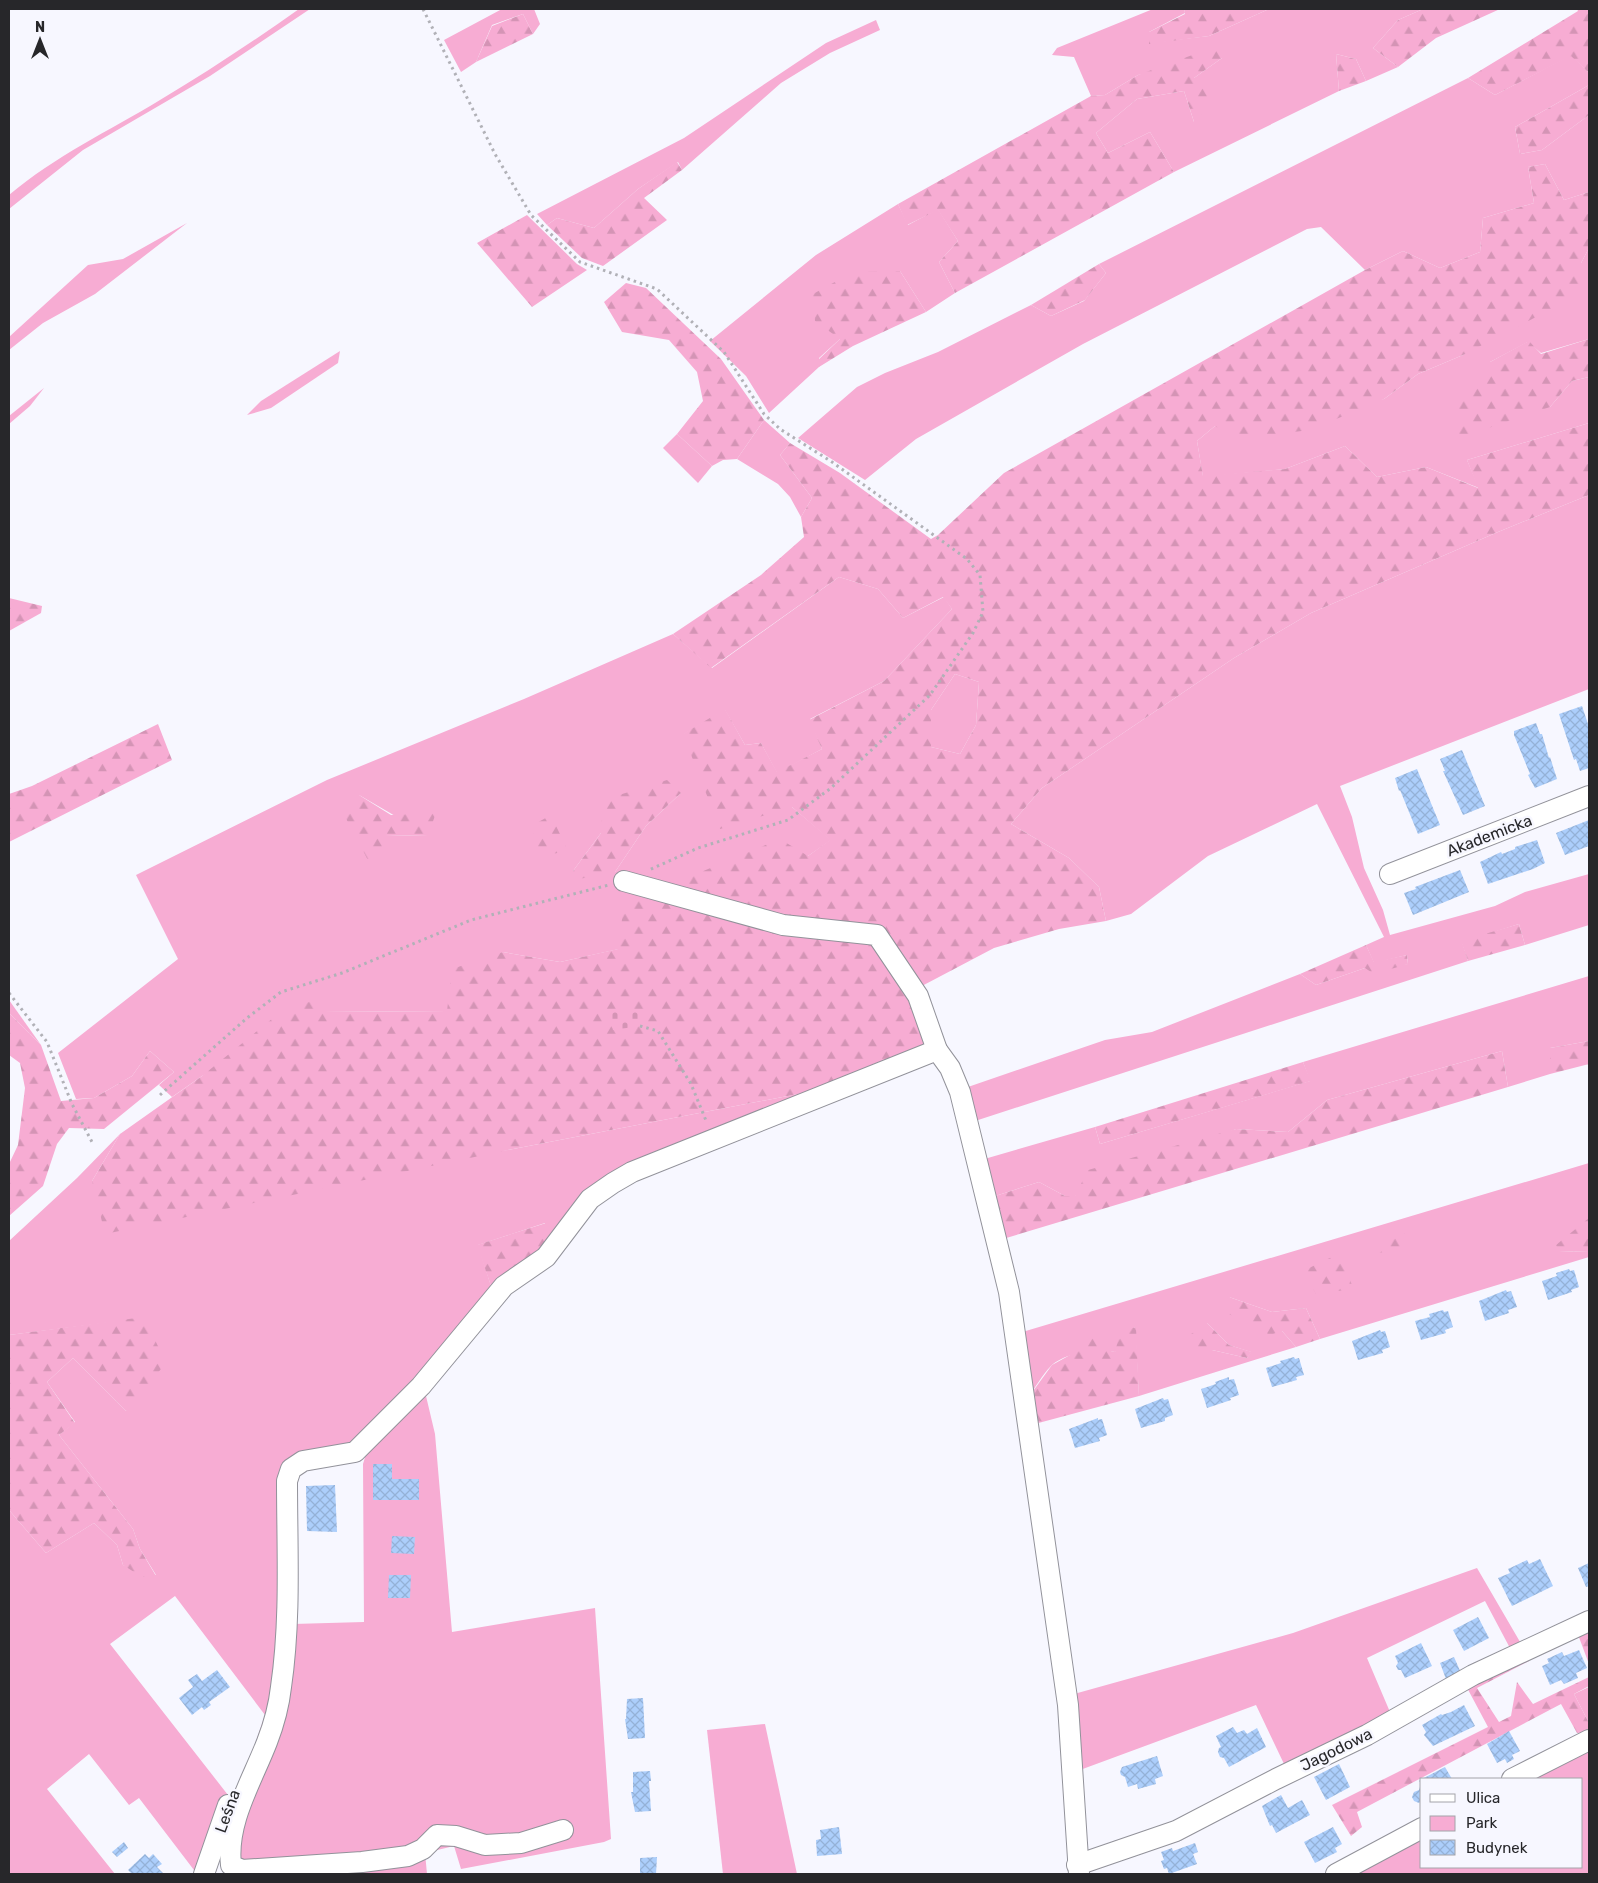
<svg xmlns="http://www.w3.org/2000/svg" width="1598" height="1883" viewBox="0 0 1598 1883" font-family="Rubik,sans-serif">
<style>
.green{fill:#f7acd3;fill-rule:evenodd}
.forest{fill:url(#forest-firs);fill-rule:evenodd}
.cemetery{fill:url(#cemetery-stones)}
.building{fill:url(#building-cross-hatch)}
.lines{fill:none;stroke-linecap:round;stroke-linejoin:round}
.minor-casing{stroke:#92929a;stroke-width:22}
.path{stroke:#b1b1b7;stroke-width:3;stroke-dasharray:2.5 4;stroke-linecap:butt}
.minor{stroke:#fff;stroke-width:20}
.labels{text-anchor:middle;stroke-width:5;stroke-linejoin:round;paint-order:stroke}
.street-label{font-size:16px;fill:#27272a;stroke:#f7f7ff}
</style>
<defs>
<pattern id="forest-firs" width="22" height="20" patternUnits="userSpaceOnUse" patternTransform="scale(1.25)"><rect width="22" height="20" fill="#f7acd3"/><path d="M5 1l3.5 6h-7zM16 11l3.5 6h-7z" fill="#d494b5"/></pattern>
<pattern id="cemetery-stones" width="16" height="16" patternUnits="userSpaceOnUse" patternTransform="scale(1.25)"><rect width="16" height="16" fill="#f7acd3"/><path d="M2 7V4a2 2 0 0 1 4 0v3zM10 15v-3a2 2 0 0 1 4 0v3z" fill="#d494b5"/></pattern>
<pattern id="building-cross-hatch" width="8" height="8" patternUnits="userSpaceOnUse" patternTransform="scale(1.25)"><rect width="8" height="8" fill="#accefb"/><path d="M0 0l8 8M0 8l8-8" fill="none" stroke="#94b1d7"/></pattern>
</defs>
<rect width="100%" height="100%" fill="#f7f7ff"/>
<!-- green -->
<g class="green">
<path d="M299 9H310L210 76 83 150 9 209V195C57 155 107 132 160 100 207 72 254 41 299 9Z"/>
<polygon points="502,9 534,9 540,24 533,34 523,14 492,25 476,62 461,72 444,40"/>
<polygon points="1153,9 1184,9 1185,13 1149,32 1149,43 1209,36 1269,9 1423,9 1398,20 1373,48 1398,67 1366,81 1356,59 1336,54 1339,91 1174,172 1150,132 1108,153 1096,133 1137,99 1184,91 1194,122 1194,78 1222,58 1138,75 1105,95 1091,96 1074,57 1052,55 1057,48"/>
<polygon points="876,20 880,30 830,53 781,83 682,170 678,162 638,189 594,228 557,218 547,225 537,214 684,138 826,43"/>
<polygon points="1571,55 1589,73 1589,85 1515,127 1520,154 1542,150 1589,115 1589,192 1564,200 1545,164 1528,167 1534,203 1483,218 1480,252 1440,268 1403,251 1365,270 1321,227 1307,229 1083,344 916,439 865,480 798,438 857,387 885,373 938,352 1031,305 1051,316 1084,301 1106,273 1099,264 1468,78 1495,95"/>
<polygon points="898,204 908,225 938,209 958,241 939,262 955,293 926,312 900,271 840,339 819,358 819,367 769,413 746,376 710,341 816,255"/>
<polygon points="187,223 95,294 43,323 9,350 9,337 88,265 123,259"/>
<polygon points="1589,248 1589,339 1541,353 1528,342 1490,362 1550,407 1572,381 1589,377 1589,423 1467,460 1479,488 1426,467 1377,477 1345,446 1285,469 1203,477 1197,441 1215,426 1384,399 1418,374 1463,355 1581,263"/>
<polygon points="340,351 338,363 271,408 247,415 261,401"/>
<polygon points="44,388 30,406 9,424 9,416"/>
<polygon points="764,420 790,443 780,455 812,498 801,517 790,497 778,484 737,459"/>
<polygon points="677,434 712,466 698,483 663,448"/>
<polygon points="1589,495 1589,689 1340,786 1352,817 1364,868 1383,910 1390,935 1495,906 1525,892 1589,874 1589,925 1525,945 1519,924 1462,942 1468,961 972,1122 965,1088 1105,1040 1152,1032 1300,974 1316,985 1365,968 1408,964 1407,955 1374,963 1366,945 1384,937 1317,804 1208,856 1131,914 1106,921 1099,887 1069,858 1011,824 1042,788 1234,658 1311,613 1498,532"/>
<path d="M839 577 878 589 903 618 944 597 952 609 884 681 810 719 822 749 777 773 761 743 745 745 725 710 684 734 792 807 831 840 808 856 619 949 560 962 503 952 448 1011 324 1012 202 1076 172 1097 159 1085 174 1072 150 1051 132 1076 94 1098 76 1099 58 1053 178 959 136 875 327 780 524 699 673 634 712 668ZM681 793 646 826 615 872 573 871 601 833ZM359 795 428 835 386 836Z"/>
<polygon points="955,674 979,682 976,725 960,754 931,747 931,710"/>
<polygon points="1589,976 1589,1041 1550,1048 1550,1074 1508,1087 1502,1051 1327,1100 1288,1132 1236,1129 1075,1196 1065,1196 1039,1182 992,1197 981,1160 1095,1127 1100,1144 1310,1081 1303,1062"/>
<polygon points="9,1000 41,1045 9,1013"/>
<polygon points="834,1087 629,1167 545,1246 545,1223 478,1245 491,1286 419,1381 340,1458 294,1473 293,1624 364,1622 363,1464 366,1454 426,1396 435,1434 452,1632 595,1608 611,1839 604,1842 461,1869 454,1846 425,1853 427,1874 262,1874 220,1847 265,1715 175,1596 110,1644 228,1795 197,1874 139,1798 129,1805 89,1754 47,1789 115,1874 9,1874 9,1510 46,1553 94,1523 117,1545 123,1565 156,1575 140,1549 133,1529 59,1435 75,1422 47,1382 73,1358 126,1411 144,1318 9,1335 9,1241 77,1178 120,1134 92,1181 508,1150"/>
<path d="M1589 1163V1221V1219L1559 1252 1589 1251V1257L1320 1339 1306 1308 1272 1312 1229 1297 1282 1331 1296 1347 1139 1396 1135 1327 1115 1352C1097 1349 1065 1352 1051 1366 1042 1375 1035 1388 1028 1398L1019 1333ZM1207 1323 1229 1345 1251 1352 1247 1358 1212 1350Z"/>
<polygon points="1477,1568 1523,1647 1511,1650 1485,1601 1367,1658 1390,1712 1285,1766 1256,1705 1080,1770 1074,1694 1293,1633"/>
<polygon points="1589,1687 1589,1723 1574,1694"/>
<polygon points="765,1724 797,1874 723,1874 707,1730"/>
<polygon points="1589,1745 1589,1874 1349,1874 1422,1834 1422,1867 1582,1867 1582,1779 1522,1779"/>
</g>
<!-- forest -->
<g class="forest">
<polygon points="1184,9 1269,9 1209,36 1149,44 1149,32 1185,14"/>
<polygon points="1423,9 1500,9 1436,38 1398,67 1373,48 1398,20"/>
<polygon points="1577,9 1589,9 1589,73 1571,56 1495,95 1468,78 1578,11"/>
<polygon points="523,14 533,34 476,62 492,26"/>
<polygon points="1225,43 1222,58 1194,78 1214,101 1194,122 1184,91 1137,99 1096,133 1108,153 1150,132 1174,172 955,293 939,262 958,241 938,210 907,225 898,204 1091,96 1105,95 1138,75"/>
<polygon points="1336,54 1356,59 1366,81 1339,91"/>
<polygon points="1589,85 1589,115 1542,150 1520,154 1515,127"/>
<polygon points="677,162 682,170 644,198 667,220 603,266 582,258 547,225 557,218 594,228 638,189"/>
<path d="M1545 164 1564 200 1589 192V248L1581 263 1580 294 1463 355 1418 374 1384 399 1310 430 1235 439 1215 426 1197 441 1203 476 1285 469 1345 446 1377 477 1426 467 1478 488 1467 460 1589 423V495L1498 532 1311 613 1234 658 1042 788 1011 824 1069 858 1099 887 1106 921 1059 929 994 948 920 987 930 1049 834 1087 508 1150 105 1234 92 1181 120 1134 202 1076 278 1014 314 1000 325 1012 447 1011 452 969 503 952 560 962 618 949 624 904 780 839 808 856 830 840 792 807 720 829 683 734 725 709 745 745 761 743 777 772 822 749 809 720 884 681 952 609 943 597 903 618 878 589 839 577 711 668 673 634 761 575 804 537 801 517 812 498 780 455 790 443 840 473 931 539 938 535 1004 473 1365 270 1403 251 1440 268 1480 252 1483 218 1534 203 1528 167ZM955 674 979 682 976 725 960 754 931 747V710Z"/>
<polygon points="527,215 577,264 587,270 532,307 477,243"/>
<polygon points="1099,264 1106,273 1085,300 1051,316 1031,305"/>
<polygon points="900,271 926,312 853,346 819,367 819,359 840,339 815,321 813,294 853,272"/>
<polygon points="626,283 646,288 721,359 764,420 737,459 723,460 712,466 677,434 703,401 697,372 669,340 622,332 604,302"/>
<polygon points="1589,339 1589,377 1572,381 1550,407 1459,438 1454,405 1489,378 1490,362 1529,341 1541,354"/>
<polygon points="9,598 42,606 41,613 9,631"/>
<polygon points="158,724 172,760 9,842 9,794 32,786"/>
<polygon points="667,780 681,793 646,826 615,872 579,879 573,871 601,833 603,800"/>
<polygon points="359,795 391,815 436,813 428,835 386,836 384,854 370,864 341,809"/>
<polygon points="551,815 568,851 536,857 533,825"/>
<polygon points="1519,924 1525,945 1468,961 1461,941"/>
<polygon points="1366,945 1374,962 1407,955 1408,964 1374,974 1365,968 1316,985 1300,974"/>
<polygon points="9,1013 41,1045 61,1101 94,1098 132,1076 150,1051 174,1072 104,1129 69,1128 57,1144 43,1186 9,1216 9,1164 18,1145 25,1088 20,1063 9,1055"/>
<polygon points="1589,1041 1589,1064 1550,1074 1550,1048"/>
<polygon points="1502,1051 1508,1087 1003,1239 992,1197 1039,1182 1065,1196 1075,1196 1088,1170 1236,1129 1288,1132 1327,1100"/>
<polygon points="1303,1062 1311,1081 1100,1144 1095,1127"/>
<polygon points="1589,1218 1589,1251 1559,1252 1556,1245"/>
<polygon points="546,1223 545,1246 491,1286 477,1245"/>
<polygon points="1403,1229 1408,1248 1378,1253 1375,1242"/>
<polygon points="1342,1252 1353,1289 1316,1294 1303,1271"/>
<polygon points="1229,1297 1272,1312 1306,1308 1320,1339 1296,1347 1282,1331 1270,1335 1225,1312"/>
<polygon points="144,1317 166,1363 126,1411 73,1358 47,1382 75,1423 59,1435 133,1529 140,1549 156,1576 142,1577 123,1565 117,1545 94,1523 46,1553 9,1510 9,1335"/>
<polygon points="1207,1323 1229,1345 1252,1352 1247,1358 1212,1350 1198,1360 1181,1341"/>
<polygon points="1136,1327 1139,1396 1031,1425 1028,1398 1052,1365 1070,1355 1077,1336 1097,1333 1106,1350 1115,1352 1120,1332"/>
<polygon points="1589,1627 1589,1664 1577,1632"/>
<polygon points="1526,1655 1529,1661 1477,1688 1499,1722 1511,1716 1517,1682 1533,1704 1589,1677 1589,1686 1574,1694 1589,1723 1589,1732 1577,1733 1561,1704 1357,1812 1362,1827 1351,1836 1332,1805 1488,1727 1465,1684"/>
</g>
<!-- cemetery -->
<polygon class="cemetery" points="640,1009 640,1026 613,1030 611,1012"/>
<!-- building -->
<g class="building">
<polygon points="1582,706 1589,727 1589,768 1580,771 1576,759 1574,760 1559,714"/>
<polygon points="1536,723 1540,734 1542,734 1549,758 1550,757 1557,779 1535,788 1528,775 1530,774 1514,735 1514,731"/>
<polygon points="1462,750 1485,806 1463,815 1443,771 1445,771 1440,759"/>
<polygon points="1417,769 1440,825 1418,834 1400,790 1399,791 1395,778"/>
<polygon points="1589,820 1589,846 1565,855 1556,833"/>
<polygon points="1537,840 1545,863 1533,869 1488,884 1480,862 1501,852 1502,854 1515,849 1515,847"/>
<polygon points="1460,870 1469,892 1413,915 1404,893 1416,889 1415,887"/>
<polygon points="1569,1269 1570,1271 1574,1270 1579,1287 1571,1290 1572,1292 1548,1300 1542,1281 1557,1276 1556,1273"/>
<polygon points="1506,1290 1507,1292 1511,1291 1517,1307 1508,1310 1509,1313 1485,1321 1479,1301"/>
<polygon points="1443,1310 1444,1312 1448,1311 1453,1327 1445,1330 1446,1333 1421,1340 1415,1321 1430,1317 1429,1314"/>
<polygon points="1380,1330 1381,1332 1385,1331 1390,1347 1382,1350 1383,1353 1358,1360 1352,1341"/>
<polygon points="1294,1357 1295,1359 1299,1358 1304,1375 1296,1377 1297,1380 1272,1387 1266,1368 1281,1363 1280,1361"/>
<polygon points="1229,1377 1229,1380 1234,1379 1239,1395 1230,1398 1231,1400 1207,1408 1201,1389 1216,1384 1215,1382"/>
<polygon points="1163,1398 1164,1400 1168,1399 1173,1415 1165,1418 1165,1421 1141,1428 1135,1409"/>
<polygon points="1098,1418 1098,1420 1102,1419 1107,1435 1099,1438 1100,1441 1075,1448 1069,1429"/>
<polygon points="373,1464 392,1464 392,1479 419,1479 419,1500 373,1500"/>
<polygon points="335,1485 337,1532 307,1531 306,1486"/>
<polygon points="392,1536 415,1537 414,1554 391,1553"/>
<polygon points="1540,1559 1553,1586 1512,1606 1498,1578 1510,1573 1508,1569 1527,1560 1529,1564"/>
<polygon points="1589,1563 1589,1586 1586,1587 1578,1568"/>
<polygon points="389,1575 411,1575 410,1598 388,1598"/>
<polygon points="1478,1617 1489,1638 1464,1651 1453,1630"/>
<polygon points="1421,1643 1432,1666 1405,1678 1401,1670 1398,1670 1396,1666 1398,1663 1395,1656"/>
<polygon points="1579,1650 1587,1668 1576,1673 1578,1678 1564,1684 1561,1680 1550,1685 1542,1666 1549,1663 1547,1659 1562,1652 1564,1656"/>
<polygon points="1454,1657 1461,1673 1446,1679 1440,1663"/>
<polygon points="217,1670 230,1687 209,1702 211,1705 204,1710 202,1707 192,1715 179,1698 193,1687 188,1680 197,1674 202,1681"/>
<polygon points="643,1698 645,1738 628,1739 625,1719 626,1719 627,1699"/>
<polygon points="1464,1705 1475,1726 1433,1746 1424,1735 1426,1732 1422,1725 1441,1714 1442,1715 1451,1712"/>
<polygon points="1233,1727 1237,1733 1244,1730 1247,1734 1257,1728 1266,1747 1229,1767 1224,1758 1220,1757 1218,1752 1219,1748 1221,1747 1216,1736"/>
<polygon points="1509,1731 1520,1751 1512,1755 1514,1759 1507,1763 1505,1759 1497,1763 1487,1744"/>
<polygon points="1157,1756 1163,1776 1155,1779 1156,1784 1138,1789 1137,1784 1128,1787 1125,1777 1121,1775 1120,1772 1122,1767"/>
<polygon points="1339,1764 1350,1787 1326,1800 1314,1777"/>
<polygon points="1445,1767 1452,1779 1422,1779"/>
<polygon points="650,1771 651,1781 649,1781 651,1811 635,1812 631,1792 633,1792 633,1772"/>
<polygon points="1422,1779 1422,1801 1419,1803 1414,1801 1412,1797 1414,1792 1419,1790 1421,1783 1419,1781"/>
<polygon points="1281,1795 1288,1808 1302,1800 1310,1815 1276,1833 1272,1825 1270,1826 1262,1806"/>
<polygon points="839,1827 842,1854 817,1856 816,1840 821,1839 820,1830"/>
<polygon points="1333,1827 1342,1844 1335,1848 1337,1852 1315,1863 1304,1842"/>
<polygon points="124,1842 128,1848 117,1857 112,1852"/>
<polygon points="1195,1843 1198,1852 1193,1854 1197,1864 1169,1874 1167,1868 1164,1869 1161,1861 1164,1860 1161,1852 1172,1848 1173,1851"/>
<polygon points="145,1854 149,1858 153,1854 162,1864 157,1867 164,1874 132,1874 128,1870"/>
<polygon points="657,1857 656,1874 640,1874 640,1858"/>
</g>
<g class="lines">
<defs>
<g id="minor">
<polyline points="1390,874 1589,796"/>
<polyline points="624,881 783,925 877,935 918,996 937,1050"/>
<polyline points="1512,1779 1589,1740"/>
<path d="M563 1830 521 1843 485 1845 456 1836 437 1835 423 1849 408 1856 362 1862 242 1870 231 1865C226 1822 252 1781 267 1742 274 1724 279 1705 281 1687 291 1619 287 1549 287 1481L291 1469 303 1461 355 1452 421 1386 504 1286 546 1257 590 1199 613 1183 632 1172 937 1050 950 1068 960 1092 1009 1292 1068 1705 1079 1874"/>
<polyline points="1077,1865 1176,1831 1276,1779 1367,1735 1473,1675 1589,1621"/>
<polyline points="204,1874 228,1805"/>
<polyline points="1336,1874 1422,1828"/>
</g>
</defs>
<!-- minor casing -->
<use href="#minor" class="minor-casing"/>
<!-- path -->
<g class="path">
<polyline points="423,9 495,154 531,215 580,262 657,289 724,352 764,414 780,429 832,462 967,559 980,575 983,612 973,633 930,695 831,788 788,820 698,848 649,870"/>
<polyline points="9,993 47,1042 72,1104 92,1142"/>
<polyline points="640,1026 658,1031 691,1084 707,1123"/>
<polyline points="160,1095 247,1018 281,992 342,973 471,920 609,885"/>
</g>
<!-- minor -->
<use href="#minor" class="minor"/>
</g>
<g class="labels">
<!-- street labels -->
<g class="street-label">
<text transform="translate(1489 835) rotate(-21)" y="6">Akademicka</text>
<text transform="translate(1336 1749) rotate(-26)" y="6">Jagodowa</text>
<text transform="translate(227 1811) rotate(-70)" y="6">Leśna</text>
</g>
</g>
<!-- border -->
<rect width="1598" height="1883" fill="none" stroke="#27272a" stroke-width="20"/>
<!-- legend -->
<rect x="1420" y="1778" width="162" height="90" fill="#f7f7ff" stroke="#a4a4aa"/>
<rect x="1430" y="1794" width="25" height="8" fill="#ffffff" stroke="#a4a4aa"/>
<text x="1466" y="1803" font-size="15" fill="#27272a">Ulica</text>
<rect x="1430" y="1816" width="25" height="15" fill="#f7acd3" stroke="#a4a4aa"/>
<text x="1466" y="1828" font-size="15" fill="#27272a">Park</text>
<rect x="1430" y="1840" width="25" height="15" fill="url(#building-cross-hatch)" stroke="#a4a4aa"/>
<text x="1466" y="1853" font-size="15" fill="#27272a">Budynek</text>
<!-- north arrow -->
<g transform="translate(40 40)" stroke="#f7f7ff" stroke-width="4" paint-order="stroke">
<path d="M0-4L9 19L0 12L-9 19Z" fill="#27272a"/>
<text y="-8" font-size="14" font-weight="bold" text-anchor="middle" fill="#27272a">N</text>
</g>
</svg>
